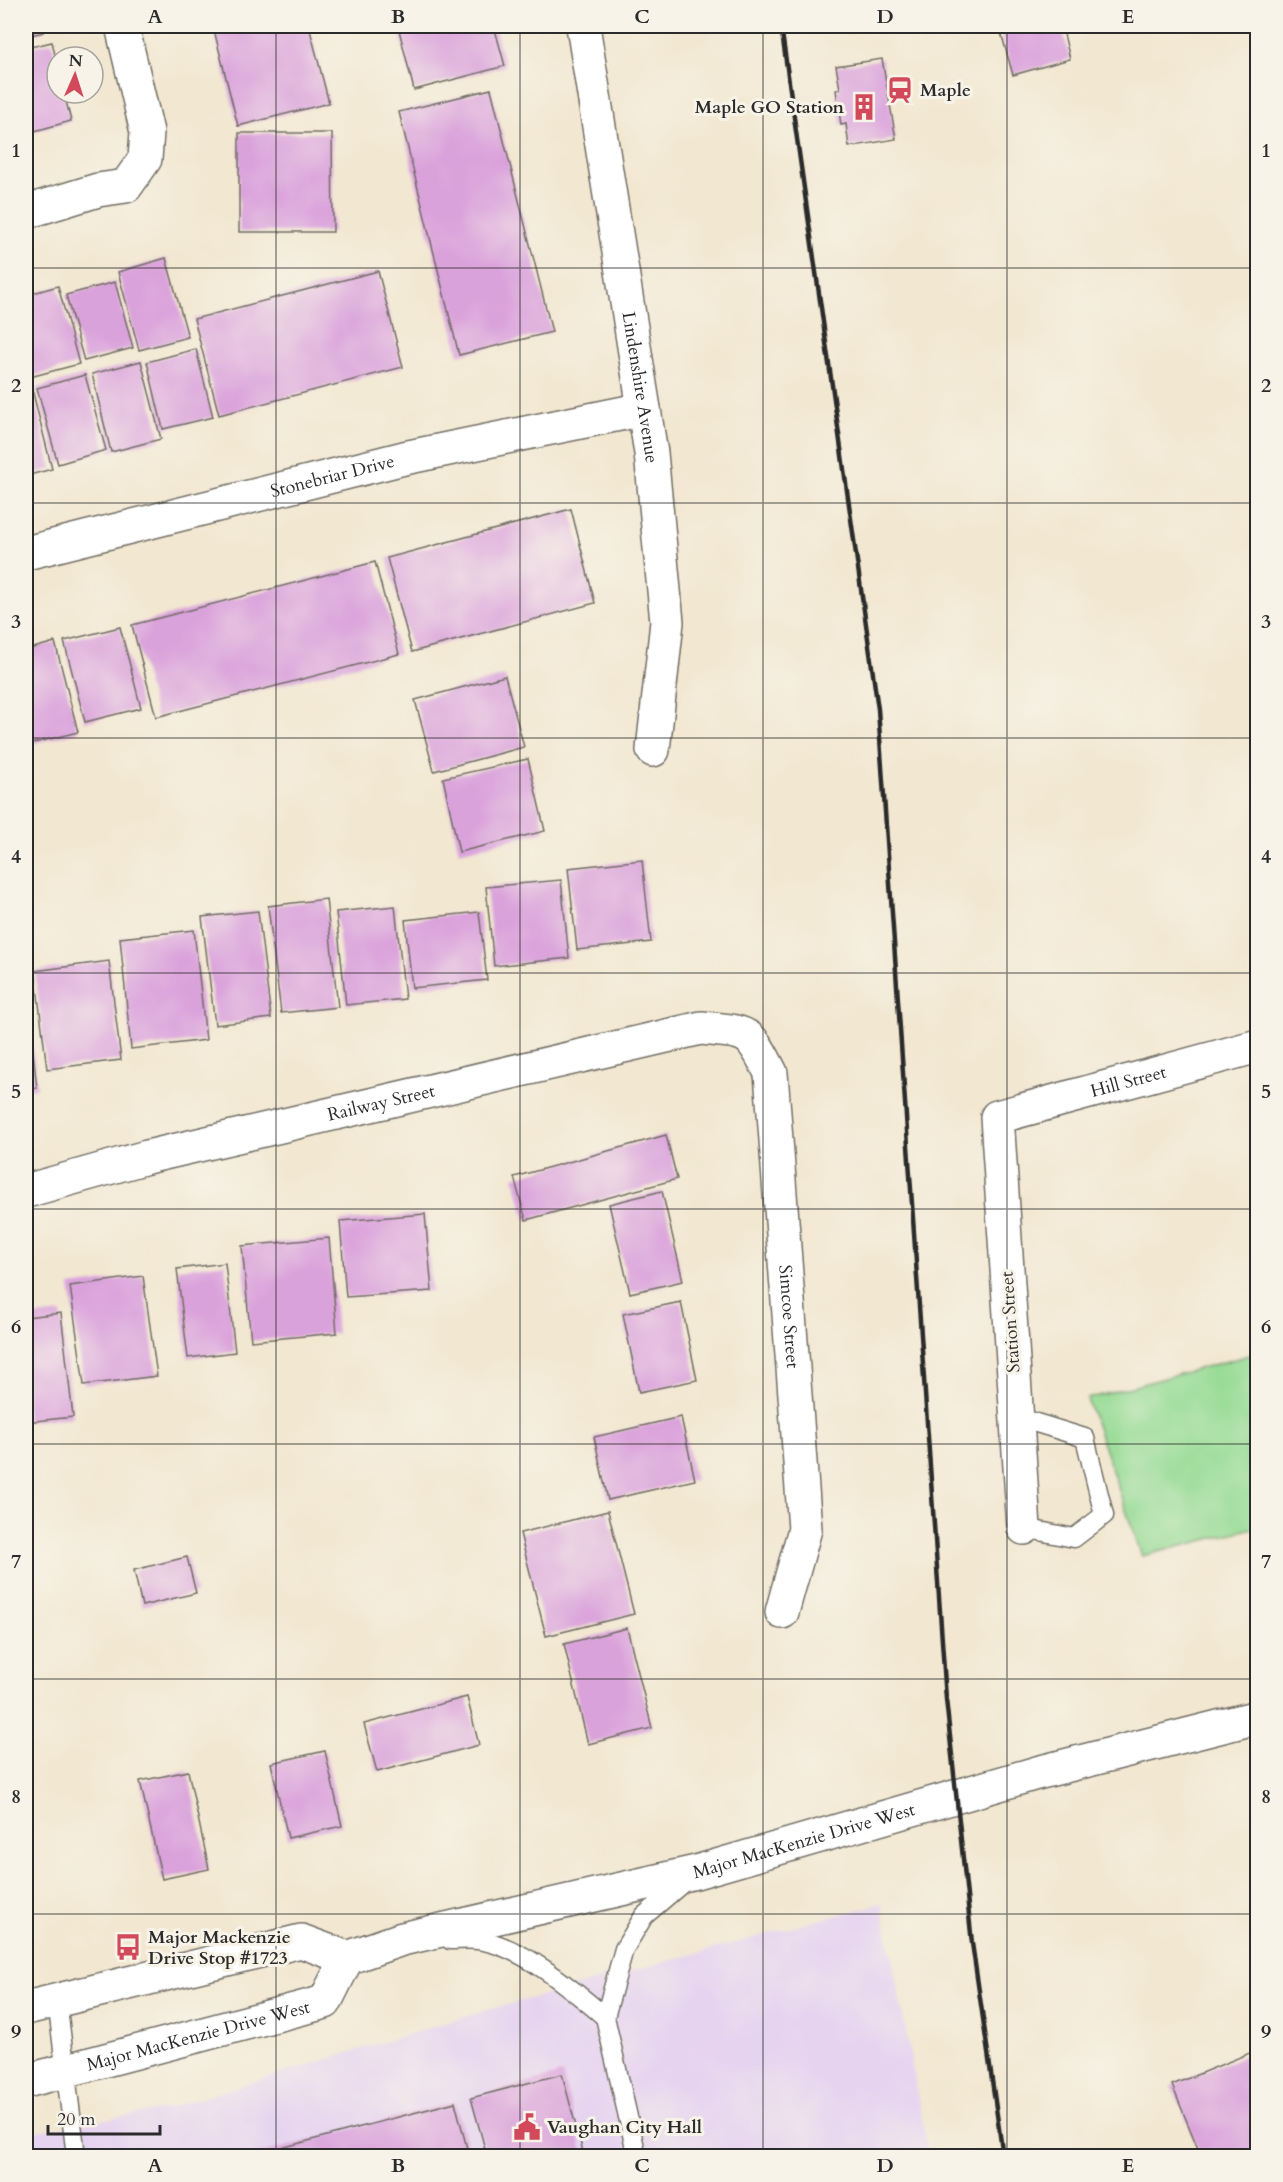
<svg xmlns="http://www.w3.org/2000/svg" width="1283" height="2182" viewBox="0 0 1283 2182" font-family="Cardo,serif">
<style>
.built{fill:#e6d3f0}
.green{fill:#96db94;stroke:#608360;stroke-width:1.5}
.building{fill:#daa2db}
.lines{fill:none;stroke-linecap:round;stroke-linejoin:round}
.service-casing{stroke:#716d65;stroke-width:21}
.minor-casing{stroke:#716d65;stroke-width:36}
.primary-casing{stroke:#716d65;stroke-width:36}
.service{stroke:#fff;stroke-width:18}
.minor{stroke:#fff;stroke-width:33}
.primary{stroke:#fff;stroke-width:33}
.rail{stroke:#2b2b2b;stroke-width:4.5}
.grid{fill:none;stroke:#2b2b2b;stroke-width:1.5;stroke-opacity:0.55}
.labels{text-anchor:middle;stroke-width:6;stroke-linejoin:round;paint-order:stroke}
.poi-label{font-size:18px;font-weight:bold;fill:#2b2b2b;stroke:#f7f3e8;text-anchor:start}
.street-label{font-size:18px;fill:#2b2b2b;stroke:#f7f3e8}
.neatline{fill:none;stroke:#2b2b2b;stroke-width:2}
.grid-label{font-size:20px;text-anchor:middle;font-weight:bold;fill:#2b2b2b}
</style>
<rect width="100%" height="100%" fill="#f7f3e8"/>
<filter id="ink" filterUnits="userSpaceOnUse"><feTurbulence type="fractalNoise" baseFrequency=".0167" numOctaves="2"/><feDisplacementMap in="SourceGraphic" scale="12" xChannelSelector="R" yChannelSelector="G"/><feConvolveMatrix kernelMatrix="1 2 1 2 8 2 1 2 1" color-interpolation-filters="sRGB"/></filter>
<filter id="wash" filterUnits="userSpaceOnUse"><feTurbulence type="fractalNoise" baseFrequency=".008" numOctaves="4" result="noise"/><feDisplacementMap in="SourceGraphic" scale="24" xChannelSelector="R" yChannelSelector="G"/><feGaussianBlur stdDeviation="1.35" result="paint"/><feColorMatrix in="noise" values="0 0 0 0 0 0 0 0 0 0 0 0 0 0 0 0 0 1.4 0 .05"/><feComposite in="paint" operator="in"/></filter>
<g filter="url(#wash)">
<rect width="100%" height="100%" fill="#f2e7d0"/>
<!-- built -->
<polygon class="built" points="882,1903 929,2156 26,2156 26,2133 165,2109 488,2010"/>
<!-- green -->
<polygon class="green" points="1257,1353 1257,1527 1142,1556 1087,1399"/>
<g id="blocks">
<!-- building -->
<g class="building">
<polygon points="26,26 42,26 44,32 26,36"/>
<polygon points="213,26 309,26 329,103 238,126"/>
<polygon points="398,26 494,26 505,66 414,90"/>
<polygon points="1015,26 1062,26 1070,59 1013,75 1000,29"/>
<polygon points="52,42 57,63 57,93 64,93 71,121 31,132 26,110 26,48"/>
<polygon points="882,59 896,139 849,147 846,124 841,125 836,90 840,89 836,66"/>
<polygon points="491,89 552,332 459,355 399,112"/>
<polygon points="239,133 332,133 333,232 239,232"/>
<polygon points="166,258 188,337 139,350 118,272"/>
<polygon points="378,271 403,367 219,415 194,319"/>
<polygon points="115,282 133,348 84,361 66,295"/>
<polygon points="58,286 79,364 30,377 26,361 26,295"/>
<polygon points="196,349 213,417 163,429 147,362"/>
<polygon points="141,361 161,439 111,452 92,374"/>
<polygon points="85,375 106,450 58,464 37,388"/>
<polygon points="32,389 52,469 26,476 26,390"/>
<polygon points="571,509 595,603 412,652 387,558"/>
<polygon points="375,562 399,654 156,717 132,625"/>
<polygon points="120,627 141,708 85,722 64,641"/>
<polygon points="55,642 78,732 26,745 26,650"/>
<polygon points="505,676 524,747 434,771 415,700"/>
<polygon points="528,759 545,831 459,852 443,778"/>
<polygon points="642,860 651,942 577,950 568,868"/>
<polygon points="561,880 569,958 494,966 486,887"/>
<polygon points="326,899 338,1007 281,1013 268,906"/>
<polygon points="395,906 405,999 346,1005 336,912"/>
<polygon points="258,911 271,1018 215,1025 202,917"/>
<polygon points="479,912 487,980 412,988 405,920"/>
<polygon points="194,930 206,1040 131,1049 120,938"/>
<polygon points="109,961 121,1060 47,1069 35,971"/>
<polygon points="26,989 37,1088 26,1089"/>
<polygon points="666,1135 677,1179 526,1220 514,1177"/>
<polygon points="662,1191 683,1281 630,1293 609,1204"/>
<polygon points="425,1214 432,1291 346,1297 340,1221"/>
<polygon points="329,1238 337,1333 251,1341 242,1246"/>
<polygon points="225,1263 235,1352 188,1358 177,1269"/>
<polygon points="143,1276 157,1376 84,1385 70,1286"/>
<polygon points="681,1302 697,1380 639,1392 623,1314"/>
<polygon points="61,1313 73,1417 26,1422 26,1317"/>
<polygon points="681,1417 695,1480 608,1500 594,1437"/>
<polygon points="608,1511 634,1614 546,1636 520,1533"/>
<polygon points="187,1557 196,1593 142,1606 134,1570"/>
<polygon points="627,1628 652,1728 588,1744 564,1644"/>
<polygon points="467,1697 479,1745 377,1772 364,1724"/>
<polygon points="325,1751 342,1826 288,1838 271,1763"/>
<polygon points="188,1771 209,1869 162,1879 140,1781"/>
<polygon points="1257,2050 1258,2156 1201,2156 1172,2085"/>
<polygon points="562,2074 584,2156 487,2156 471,2098"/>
<polygon points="455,2102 469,2156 251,2156"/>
</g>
</g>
</g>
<g filter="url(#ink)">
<use href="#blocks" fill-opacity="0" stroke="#716d65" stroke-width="1.5"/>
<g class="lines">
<defs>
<g id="service">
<polyline points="1017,1417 1085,1438 1104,1515 1074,1538 1024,1528"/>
<path d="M450 1940C459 1940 469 1939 478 1940 521 1945 573 1990 605 2017"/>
<polyline points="57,2000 76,2156"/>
<polyline points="637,2156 605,2017 624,1949 644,1916 686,1880"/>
</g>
<g id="minor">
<path id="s1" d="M583 26 651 453 667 622 653 750"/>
<polyline points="26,212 98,190 126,186 145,159 147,132 122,26"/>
<path id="s2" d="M26 553 404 458 644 409"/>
<path id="s3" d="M26 1191 147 1157 701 1028C749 1033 748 1028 771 1073L805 1529 782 1612"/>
<path id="s4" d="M1024 1528 997 1117 1258 1046"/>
</g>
<g id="primary">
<path id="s5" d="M26 2008 301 1941 347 1958 402 1939 696 1872 1037 1773 1258 1717"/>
<path id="s6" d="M26 2081 325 2002 347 1958"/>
</g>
</defs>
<!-- service casing -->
<use href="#service" class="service-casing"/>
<!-- minor casing -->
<use href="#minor" class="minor-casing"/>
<!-- primary casing -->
<use href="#primary" class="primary-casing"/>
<!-- service -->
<use href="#service" class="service"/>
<!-- minor -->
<use href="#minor" class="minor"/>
<!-- primary -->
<use href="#primary" class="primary"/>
<!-- rail -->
<polyline class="rail" points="781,26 878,709 946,1699 972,1943 1003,2156"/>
</g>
</g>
<!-- grid -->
<path class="grid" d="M276 26V2156M520 26V2156M763 26V2156M1007 26V2156M26 268H1258M26 503H1258M26 738H1258M26 973H1258M26 1209H1258M26 1444H1258M26 1679H1258M26 1914H1258"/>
<!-- icons -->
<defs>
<symbol id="station-bare" viewBox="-9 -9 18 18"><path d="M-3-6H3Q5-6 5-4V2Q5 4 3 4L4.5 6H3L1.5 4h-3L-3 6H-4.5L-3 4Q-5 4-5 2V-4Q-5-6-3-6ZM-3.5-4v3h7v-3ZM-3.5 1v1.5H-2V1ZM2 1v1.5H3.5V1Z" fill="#d1495b" stroke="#f7f3e8" stroke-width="2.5" paint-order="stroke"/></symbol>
<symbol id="building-bare" viewBox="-9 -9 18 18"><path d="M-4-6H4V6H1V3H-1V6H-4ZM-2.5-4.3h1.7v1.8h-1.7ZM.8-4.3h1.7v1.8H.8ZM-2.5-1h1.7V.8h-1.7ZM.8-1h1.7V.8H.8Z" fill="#d1495b" stroke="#f7f3e8" stroke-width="2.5" paint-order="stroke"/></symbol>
<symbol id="bus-bare" viewBox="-9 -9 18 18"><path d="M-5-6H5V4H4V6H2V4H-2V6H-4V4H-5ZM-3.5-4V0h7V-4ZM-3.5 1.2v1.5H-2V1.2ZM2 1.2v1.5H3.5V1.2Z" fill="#d1495b" stroke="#f7f3e8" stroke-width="2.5" paint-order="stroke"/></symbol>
<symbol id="civic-bare" viewBox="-9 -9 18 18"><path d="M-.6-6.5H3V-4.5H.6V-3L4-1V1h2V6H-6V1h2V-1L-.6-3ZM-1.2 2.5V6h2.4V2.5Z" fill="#d1495b" stroke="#f7f3e8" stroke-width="2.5" paint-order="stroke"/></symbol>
</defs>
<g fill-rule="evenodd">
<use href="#station-bare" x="881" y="71" width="38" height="38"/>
<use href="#building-bare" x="845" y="88" width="38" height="38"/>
<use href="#bus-bare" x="109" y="1928" width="38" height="38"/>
<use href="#civic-bare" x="508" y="2108" width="38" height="38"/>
</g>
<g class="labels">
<!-- poi labels -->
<g class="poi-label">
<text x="920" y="96">Maple</text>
<text x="844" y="113" text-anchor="end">Maple GO Station</text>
<text x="148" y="1943">Major Mackenzie<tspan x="148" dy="21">Drive Stop #1723</tspan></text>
<text x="547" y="2133">Vaughan City Hall</text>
</g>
<!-- street labels -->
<g class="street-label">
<text dy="6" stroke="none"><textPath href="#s1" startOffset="366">Lindenshire Avenue</textPath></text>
<text dy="6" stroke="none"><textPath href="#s2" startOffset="316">Stonebriar Drive</textPath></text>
<text dy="6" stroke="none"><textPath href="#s4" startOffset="548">Hill Street</textPath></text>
<text dy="6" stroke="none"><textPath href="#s3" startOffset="366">Railway Street</textPath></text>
<text dy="6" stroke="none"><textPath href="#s3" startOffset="1030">Simcoe Street</textPath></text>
<text transform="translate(1010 1322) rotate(-94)" y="6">Station Street</text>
<text dy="6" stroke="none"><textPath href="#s5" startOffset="804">Major MacKenzie Drive West</textPath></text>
<text dy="6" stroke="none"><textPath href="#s6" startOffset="178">Major MacKenzie Drive West</textPath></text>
</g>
</g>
<!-- margin -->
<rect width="1283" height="2182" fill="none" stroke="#f7f3e8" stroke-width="66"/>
<!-- north arrow -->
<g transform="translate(75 75) rotate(3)"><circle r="28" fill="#f7f3e8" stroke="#a5a39c" stroke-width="1.5"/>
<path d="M0-4.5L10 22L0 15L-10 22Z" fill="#d1495b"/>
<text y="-9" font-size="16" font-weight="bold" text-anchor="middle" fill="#2b2b2b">N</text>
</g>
<!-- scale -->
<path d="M48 2125v9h112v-9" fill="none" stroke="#2b2b2b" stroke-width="3"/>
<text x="57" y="2125" font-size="18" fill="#2b2b2b" stroke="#f7f3e8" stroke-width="4.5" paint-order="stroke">20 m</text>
<rect x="33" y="33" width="1217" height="2116" class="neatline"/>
<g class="grid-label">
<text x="155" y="23">A</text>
<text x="398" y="23">B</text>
<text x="642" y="23">C</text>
<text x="885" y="23">D</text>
<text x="1128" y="23">E</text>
<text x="16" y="157">1</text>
<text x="1266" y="157">1</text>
<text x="16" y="392">2</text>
<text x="1266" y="392">2</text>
<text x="16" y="628">3</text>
<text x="1266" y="628">3</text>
<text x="16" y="863">4</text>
<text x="1266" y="863">4</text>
<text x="16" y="1098">5</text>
<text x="1266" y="1098">5</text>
<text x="16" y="1333">6</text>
<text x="1266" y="1333">6</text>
<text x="16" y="1568">7</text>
<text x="1266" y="1568">7</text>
<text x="16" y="1803">8</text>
<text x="1266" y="1803">8</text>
<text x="16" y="2038">9</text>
<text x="1266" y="2038">9</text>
<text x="155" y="2172">A</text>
<text x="398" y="2172">B</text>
<text x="642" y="2172">C</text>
<text x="885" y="2172">D</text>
<text x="1128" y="2172">E</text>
</g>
</svg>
